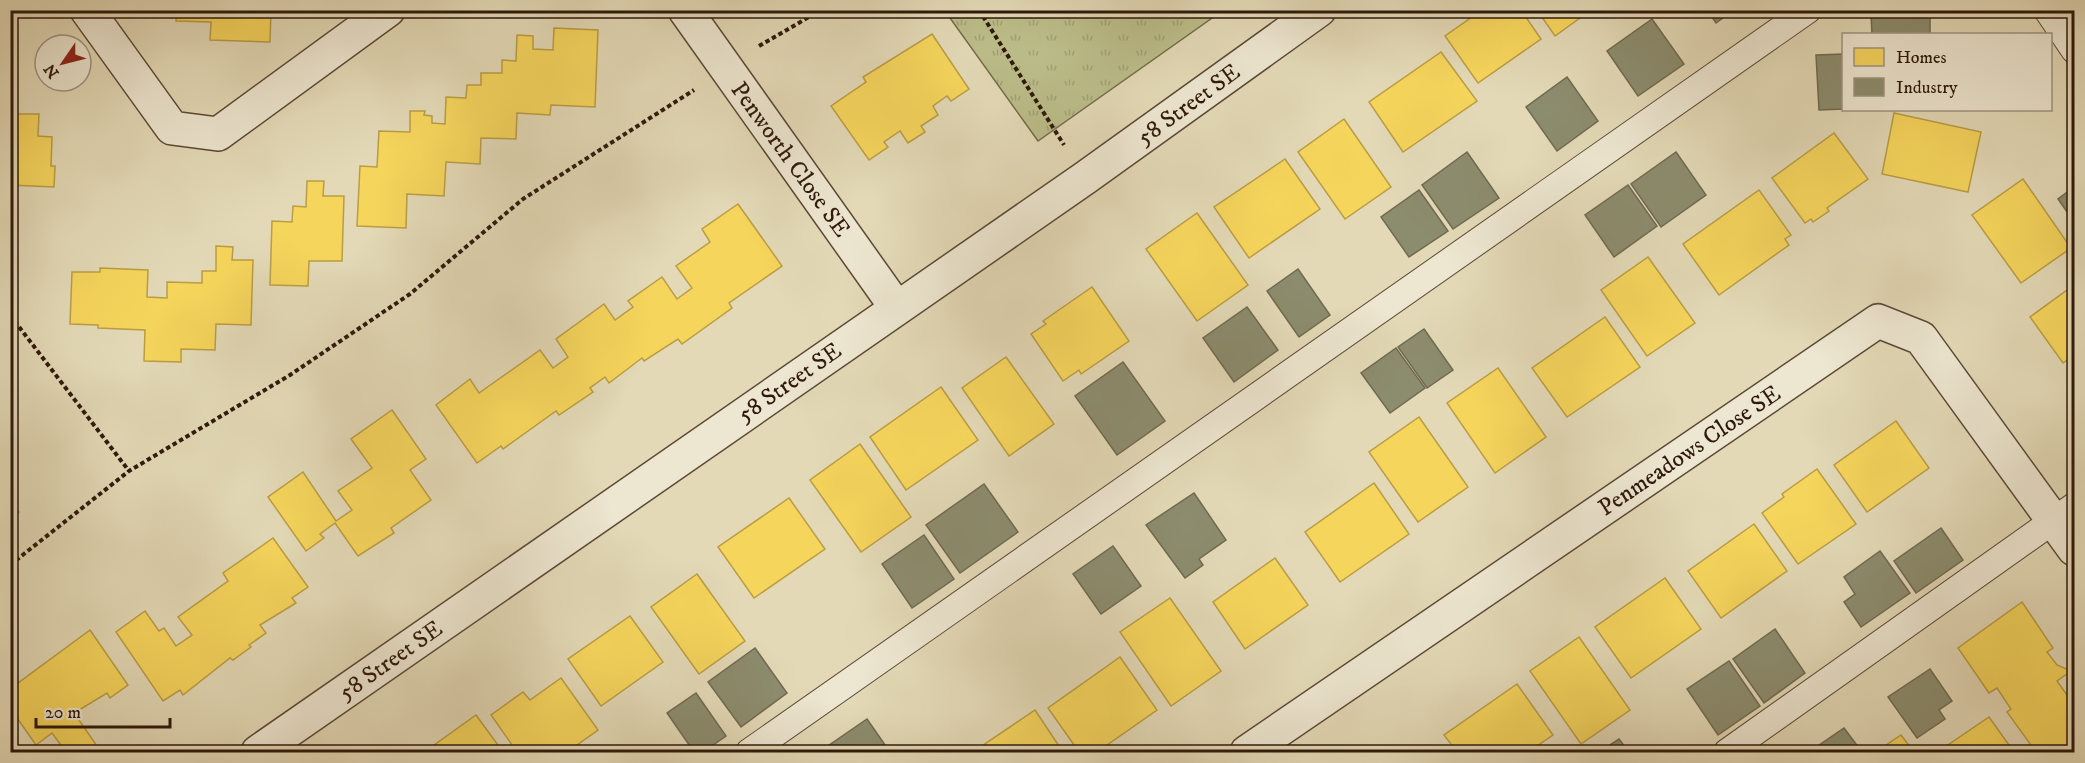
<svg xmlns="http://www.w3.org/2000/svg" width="2085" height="763" viewBox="0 0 2085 763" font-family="'IM FELL DW Pica',serif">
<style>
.park{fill:url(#park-tufts);stroke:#746b4a;stroke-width:1.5}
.homes{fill:#f6d55c;stroke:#ba9d44;stroke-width:1.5}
.industry{fill:#8c8c6e;stroke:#706a51;stroke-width:1.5}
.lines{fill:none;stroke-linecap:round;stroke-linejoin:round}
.service-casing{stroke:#5b4936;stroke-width:28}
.minor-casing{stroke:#5b4936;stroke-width:36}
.path{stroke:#2e190c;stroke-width:4;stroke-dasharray:4.5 3;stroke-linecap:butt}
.service{stroke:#ede6d0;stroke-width:26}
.minor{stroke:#ede6d0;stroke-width:33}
.labels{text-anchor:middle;stroke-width:6;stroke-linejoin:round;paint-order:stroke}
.street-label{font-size:24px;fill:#2e190c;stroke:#ede6d0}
</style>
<defs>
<pattern id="park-tufts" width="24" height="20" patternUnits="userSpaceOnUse" patternTransform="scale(1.5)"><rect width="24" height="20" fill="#bbbd89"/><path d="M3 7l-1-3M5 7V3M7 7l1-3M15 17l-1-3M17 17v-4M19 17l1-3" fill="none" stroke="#a1a275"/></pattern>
</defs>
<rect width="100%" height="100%" fill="#e3d9b6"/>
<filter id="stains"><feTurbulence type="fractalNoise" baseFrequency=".00333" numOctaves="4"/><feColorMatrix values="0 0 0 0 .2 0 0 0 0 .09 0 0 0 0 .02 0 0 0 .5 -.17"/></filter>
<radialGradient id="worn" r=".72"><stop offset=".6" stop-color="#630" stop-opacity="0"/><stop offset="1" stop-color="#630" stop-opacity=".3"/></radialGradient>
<!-- park -->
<polygon class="park" points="945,11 1222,11 1038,141"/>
<!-- homes -->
<g class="homes">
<polygon points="177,10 271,10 270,42 210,40 211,22 176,21"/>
<polygon points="1482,10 1521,10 1541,39 1478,83 1445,36"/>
<polygon points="1537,10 1591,10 1555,36"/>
<polygon points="554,28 598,30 595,107 551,105 550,115 517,113 516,139 481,138 480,164 446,162 444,196 407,194 406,228 357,226 360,166 377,167 379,131 410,132 410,111 425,111 424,115 432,116 432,123 445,124 446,97 466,98 467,85 481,85 481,73 502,73 502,60 516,61 517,35 533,36 533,49 553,50"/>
<polygon points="932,34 969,89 951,101 947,96 933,106 938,115 921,126 925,132 908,143 900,131 884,142 888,147 869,160 831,106 866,82 863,77"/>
<polygon points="1441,52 1477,101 1403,152 1369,102"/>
<polygon points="10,79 15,80 13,114 39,114 38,136 52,137 51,166 55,166 54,187 10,185"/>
<polygon points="1894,113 1981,132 1968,192 1882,174"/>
<polygon points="1344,119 1391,187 1345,219 1298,152"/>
<polygon points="1834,133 1868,179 1827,208 1829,211 1813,222 1811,219 1805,223 1772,178"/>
<polygon points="1285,159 1320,209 1249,258 1214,207"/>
<polygon points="2023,179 2071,248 2021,283 1972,215"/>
<polygon points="307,181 324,181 323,196 344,196 342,261 309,261 308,286 270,285 272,221 292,222 293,206 306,207"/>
<polygon points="1759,190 1791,235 1785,239 1789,245 1719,295 1683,244"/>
<polygon points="738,204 782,266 729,303 732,308 682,344 678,339 644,361 642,358 609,383 605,377 590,388 593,392 559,415 556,411 503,449 501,446 477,463 436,405 470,379 479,393 540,350 553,368 568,357 556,339 604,304 615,320 633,307 628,301 662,277 677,299 692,288 676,266 710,242 702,229"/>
<polygon points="1197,213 1248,285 1197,321 1146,249"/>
<polygon points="216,246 233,247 232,260 253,260 251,325 216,324 215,350 181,349 181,362 144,361 145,330 98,328 98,325 70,324 72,272 100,272 100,268 148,270 147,297 167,298 167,282 202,283 202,271 216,271"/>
<polygon points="1648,257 1695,323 1647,356 1601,290"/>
<polygon points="2074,285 2074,355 2063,363 2030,317"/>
<polygon points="1092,287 1129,341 1081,374 1079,370 1063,381 1031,334 1046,324 1043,321"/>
<polygon points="1605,317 1640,367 1567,417 1532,368"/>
<polygon points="1006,357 1054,424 1009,456 962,388"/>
<polygon points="1498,368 1546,437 1495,473 1447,403"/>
<polygon points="941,387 978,440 906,490 870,437"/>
<polygon points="392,410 426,459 410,470 431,500 391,528 394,533 358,556 335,523 320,534 324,538 306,551 268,497 303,472 336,521 352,510 338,491 372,468 351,439"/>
<polygon points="1419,417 1468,487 1418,522 1369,452"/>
<polygon points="1896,421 1929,468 1867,512 1834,465"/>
<polygon points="860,444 911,517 861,552 810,480"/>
<polygon points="1817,469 1856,524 1798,564 1762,513 1784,497 1782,494"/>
<polygon points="1374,483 1409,534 1340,582 1305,532"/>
<polygon points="789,498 825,549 754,598 718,547"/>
<polygon points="10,500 19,512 10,518"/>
<polygon points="1754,524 1787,571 1721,618 1688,571"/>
<polygon points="273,538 308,587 292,598 296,603 260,625 266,633 249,645 251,647 233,660 230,658 183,695 180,690 163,701 116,632 145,611 159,631 164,628 176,646 192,635 178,617 228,581 223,573"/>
<polygon points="1275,558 1308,605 1245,649 1213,602"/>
<polygon points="697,574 745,641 699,674 651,607"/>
<polygon points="1665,578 1701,629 1631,678 1595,627"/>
<polygon points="1170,598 1221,671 1171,706 1120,632"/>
<polygon points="2022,602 2053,648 2047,652 2057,665 2071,671 2057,681 2072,702 2074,700 2074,752 2036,752 2007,712 2011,709 1997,688 1989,693 1958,648"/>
<polygon points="630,616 663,662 601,706 568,659"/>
<polygon points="90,630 128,685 110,698 107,693 74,713 97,746 88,752 66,752 52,733 36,745 10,708 10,689"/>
<polygon points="1579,637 1630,710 1581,744 1530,671"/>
<polygon points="1120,657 1157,710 1097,752 1079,752 1048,708"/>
<polygon points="561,678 598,730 567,752 517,752 491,715 523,692 530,700"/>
<polygon points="1517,684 1553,735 1528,752 1457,752 1444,735"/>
<polygon points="1035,710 1063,752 973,752"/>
<polygon points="476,715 503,752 433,752 430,748"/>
<polygon points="1989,717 2014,752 1953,752 1948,745"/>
<polygon points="1901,735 1914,752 1876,752"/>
</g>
<!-- industry -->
<g class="industry">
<polygon points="1707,10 1734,10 1716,23"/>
<polygon points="1930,12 1930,34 1872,34 1871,14"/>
<polygon points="1652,19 1684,64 1638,96 1607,51"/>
<polygon points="1844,54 1844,109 1819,110 1816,55"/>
<polygon points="1567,77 1598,121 1557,151 1526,107"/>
<polygon points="1467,152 1499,198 1453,229 1422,185"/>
<polygon points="1676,152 1706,195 1661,227 1631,184"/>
<polygon points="1628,185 1657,226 1614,257 1585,215"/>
<polygon points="2074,187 2074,222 2058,199"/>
<polygon points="1419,190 1448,231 1409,257 1381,217"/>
<polygon points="1298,269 1330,315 1299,337 1267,291"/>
<polygon points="1247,307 1278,350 1234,382 1203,338"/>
<polygon points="1424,329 1453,370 1427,388 1398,347"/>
<polygon points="1396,348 1425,388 1390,413 1361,373"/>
<polygon points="1123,362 1165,421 1117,455 1075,396"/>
<polygon points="984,484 1018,532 960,573 926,525"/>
<polygon points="1194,493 1226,540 1199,559 1203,565 1185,578 1146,525"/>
<polygon points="1941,528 1963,560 1916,593 1894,561"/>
<polygon points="924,535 954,579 912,608 882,564"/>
<polygon points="1113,546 1141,586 1101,614 1073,574"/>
<polygon points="1880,551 1910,593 1861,627 1844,602 1855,594 1844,577"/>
<polygon points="1775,629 1805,673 1764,703 1733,659"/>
<polygon points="755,648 787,693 741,727 708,682"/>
<polygon points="1729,661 1760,706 1718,735 1687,689"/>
<polygon points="1930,669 1952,701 1939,710 1945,719 1917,738 1888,697"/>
<polygon points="696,693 726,736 703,752 694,752 667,713"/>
<polygon points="867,719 890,752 828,752 825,748"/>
<polygon points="1844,728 1862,752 1809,752"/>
<polygon points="1619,739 1629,752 1599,752"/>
</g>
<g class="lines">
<defs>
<g id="service">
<polyline points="2047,10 2074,50"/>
<polyline points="749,752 1808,10"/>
<polyline points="1727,752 2074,506"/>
</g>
<g id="minor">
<polyline points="87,10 172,128 218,134 388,10"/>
<polyline points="685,10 896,307"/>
<polyline points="258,752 1085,178 1319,10"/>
<polyline points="1247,752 1878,321 1921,338 2074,549"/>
</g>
</defs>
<!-- service casing -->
<use href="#service" class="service-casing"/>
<!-- minor casing -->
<use href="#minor" class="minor-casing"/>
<!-- path -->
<g class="path">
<polyline points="979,10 1064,145"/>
<polyline points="759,46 821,10"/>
<polyline points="10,315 129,471"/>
<polyline points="10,565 129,471 290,375 410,294 523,199 694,90"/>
</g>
<!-- service -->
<use href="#service" class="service"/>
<!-- minor -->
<use href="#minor" class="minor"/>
</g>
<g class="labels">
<!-- street labels -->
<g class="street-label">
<text transform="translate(1188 104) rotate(-36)" y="8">58 Street SE</text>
<text transform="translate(791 159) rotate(54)" y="8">Penworth Close SE</text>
<text transform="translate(789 382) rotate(-35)" y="8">58 Street SE</text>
<text transform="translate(1689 450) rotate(-34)" y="8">Penmeadows Close SE</text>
<text transform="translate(390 660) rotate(-35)" y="8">58 Street SE</text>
</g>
</g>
<!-- margin -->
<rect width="2085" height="763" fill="none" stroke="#e3d9b6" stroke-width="36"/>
<rect x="12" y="12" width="2061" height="739" fill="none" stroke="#2e190c" stroke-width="3"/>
<rect x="18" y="18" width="2049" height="727" fill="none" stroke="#2e190c" stroke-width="1.5"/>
<!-- legend -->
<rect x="1842" y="33" width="210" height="78" fill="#ede6d0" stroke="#a19482" stroke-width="1.5"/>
<rect x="1854" y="48" width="30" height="18" fill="#f6d55c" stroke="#a19482" stroke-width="1.5"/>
<text x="1896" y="63" font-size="18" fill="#2e190c">Homes</text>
<rect x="1854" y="78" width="30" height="18" fill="#8c8c6e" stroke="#a19482" stroke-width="1.5"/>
<text x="1896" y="93" font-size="18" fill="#2e190c">Industry</text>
<!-- north arrow -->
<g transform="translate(63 63) rotate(235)"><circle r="28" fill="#ede6d0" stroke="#a19482" stroke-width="1.5"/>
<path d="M0-4.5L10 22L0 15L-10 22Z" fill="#8f2418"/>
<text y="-9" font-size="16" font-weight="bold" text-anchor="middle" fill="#2e190c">N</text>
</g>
<!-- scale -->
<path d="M36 718v9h134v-9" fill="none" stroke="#2e190c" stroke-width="3"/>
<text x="45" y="718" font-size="18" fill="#2e190c" stroke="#ede6d0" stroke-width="4.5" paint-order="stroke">20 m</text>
<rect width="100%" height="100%" filter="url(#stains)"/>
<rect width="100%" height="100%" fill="url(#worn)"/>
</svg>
